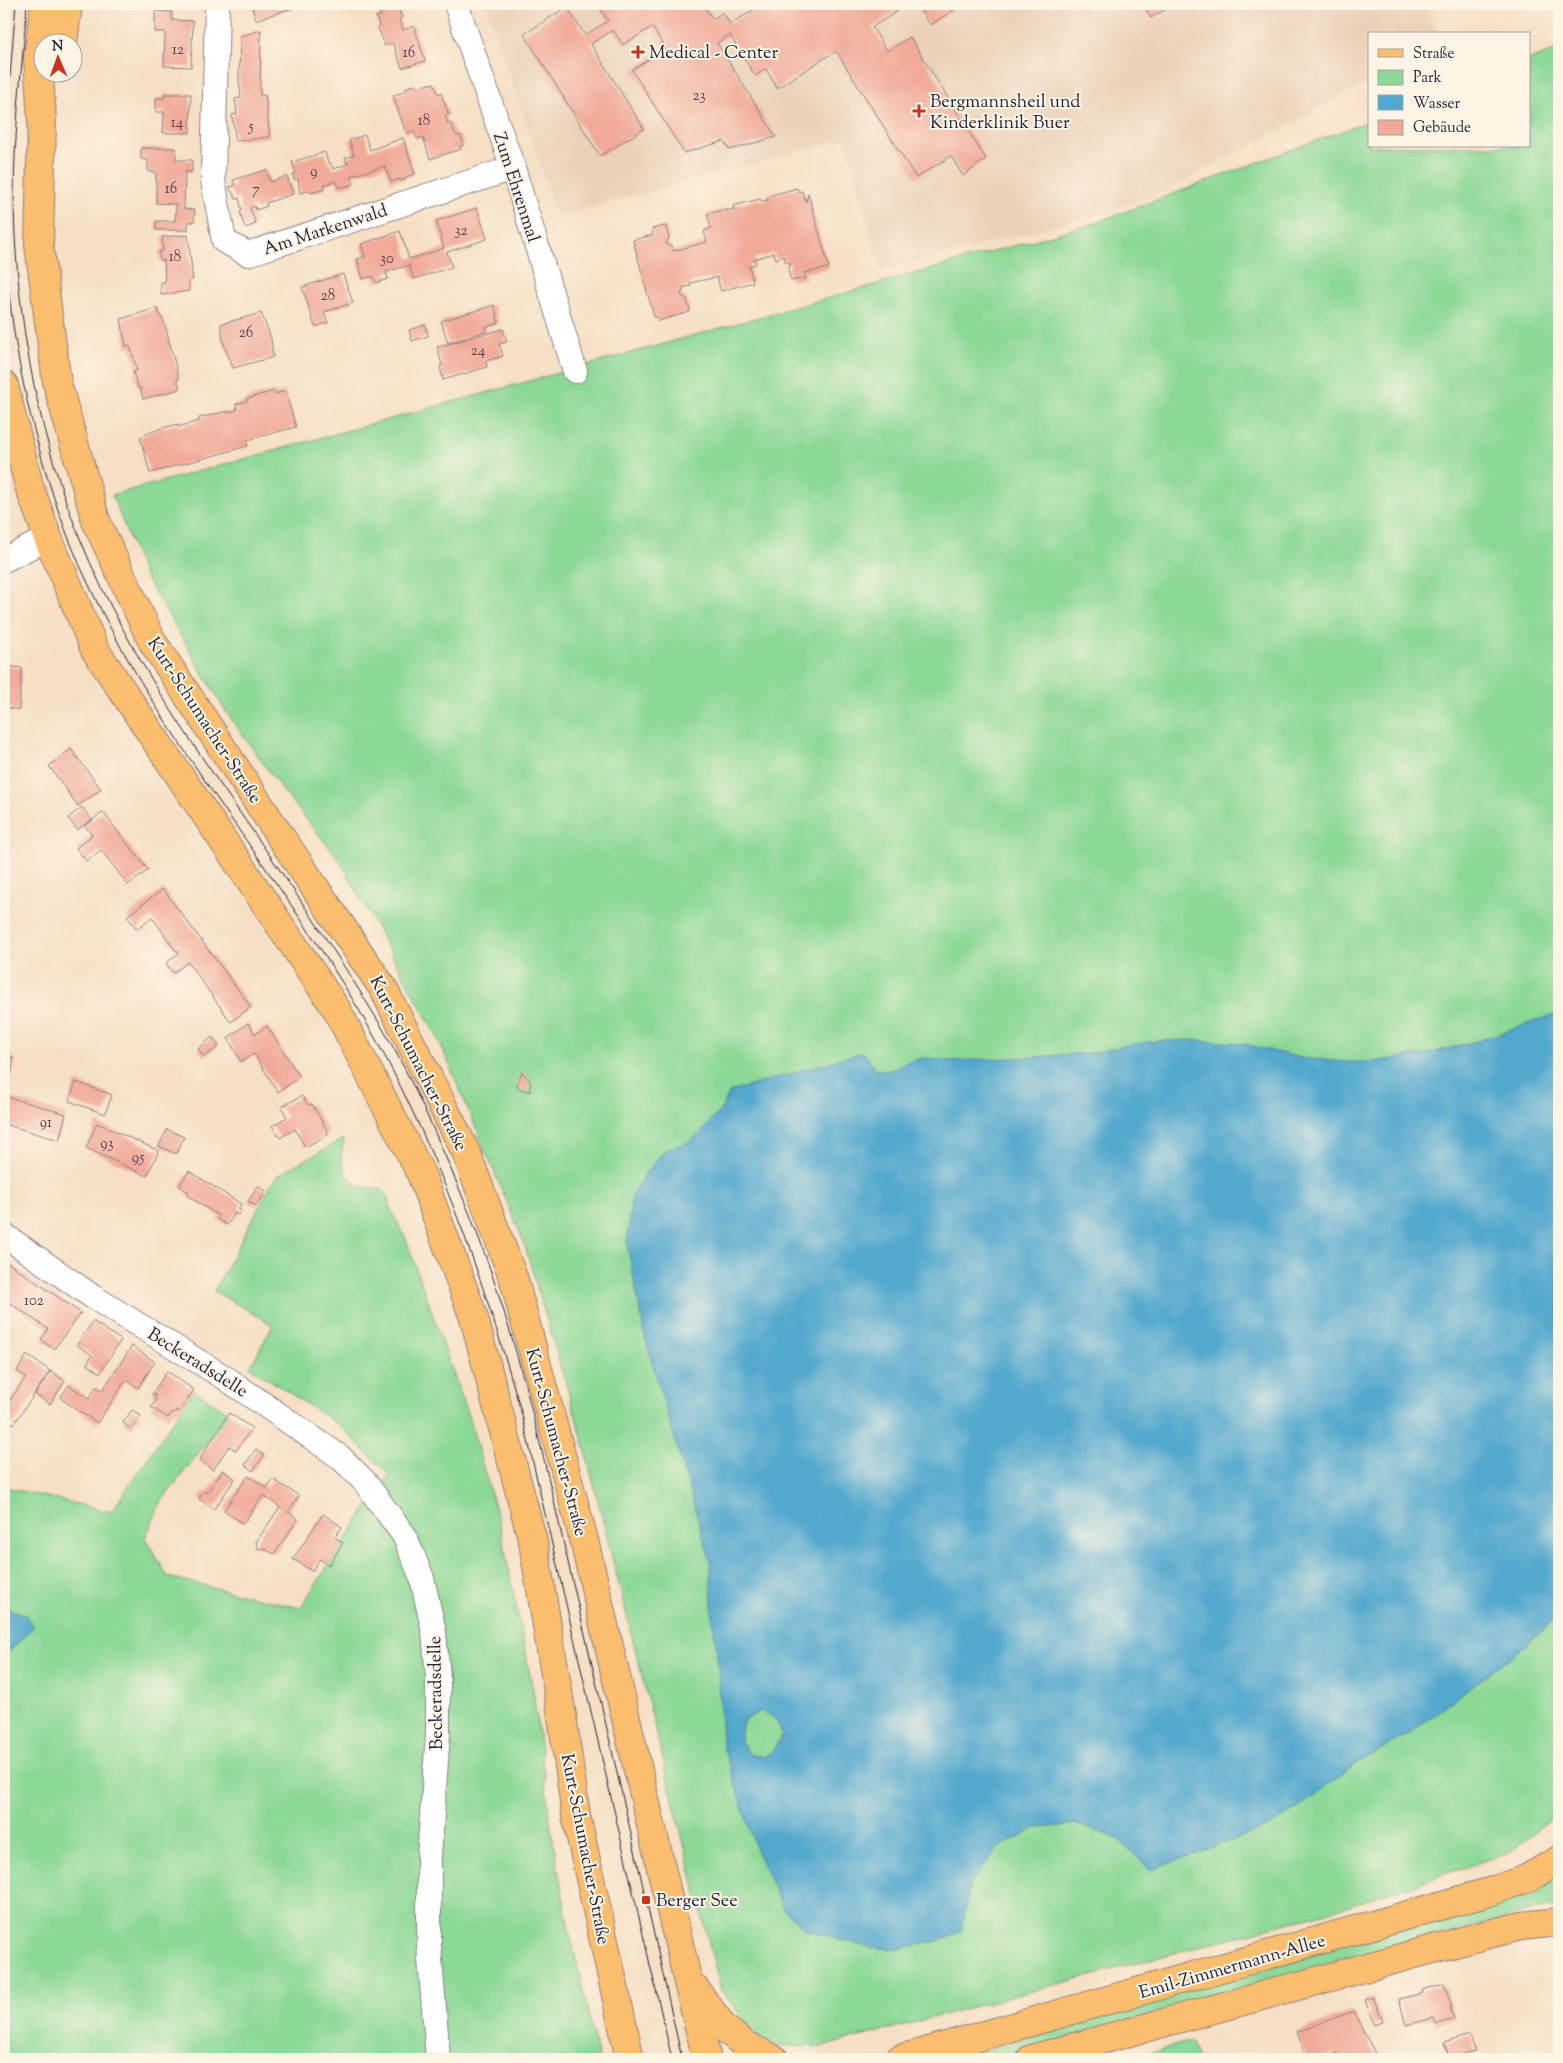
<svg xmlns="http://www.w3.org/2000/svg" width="1563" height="2063" viewBox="0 0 1563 2063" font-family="'Sorts Mill Goudy',serif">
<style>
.built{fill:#ecd1b9}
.green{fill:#8cd896;stroke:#577d68}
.water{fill:#52a8ce;stroke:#3a6584;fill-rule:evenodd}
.building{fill:#f1aa99}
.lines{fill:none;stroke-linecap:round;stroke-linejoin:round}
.street-casing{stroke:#8c8080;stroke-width:26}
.primary-casing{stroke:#8c8080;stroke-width:30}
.street{stroke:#fff;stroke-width:24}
.primary{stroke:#fbbd6e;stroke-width:28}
.tram{stroke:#22223b;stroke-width:1}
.poi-dot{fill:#c8321e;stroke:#fcf5e5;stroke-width:2}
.labels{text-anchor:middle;stroke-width:4;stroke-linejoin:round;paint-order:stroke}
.number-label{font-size:15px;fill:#564452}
.poi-label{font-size:18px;fill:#22223b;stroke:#fcf5e5;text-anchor:start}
.street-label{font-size:18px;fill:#22223b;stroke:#fcf5e5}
</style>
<rect width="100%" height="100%" fill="#fcf5e5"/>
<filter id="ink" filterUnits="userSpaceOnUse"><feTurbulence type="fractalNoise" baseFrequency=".02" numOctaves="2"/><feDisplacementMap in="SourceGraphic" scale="10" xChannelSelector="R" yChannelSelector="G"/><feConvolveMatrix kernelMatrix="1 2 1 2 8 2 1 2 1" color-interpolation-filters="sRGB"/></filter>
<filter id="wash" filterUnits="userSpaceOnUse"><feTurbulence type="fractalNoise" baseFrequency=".0096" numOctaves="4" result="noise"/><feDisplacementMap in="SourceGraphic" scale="20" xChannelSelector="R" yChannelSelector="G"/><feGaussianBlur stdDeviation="1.12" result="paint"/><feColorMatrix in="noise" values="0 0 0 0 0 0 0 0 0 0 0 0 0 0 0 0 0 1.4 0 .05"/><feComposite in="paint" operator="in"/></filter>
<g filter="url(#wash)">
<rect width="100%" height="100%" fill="#f6dfc4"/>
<!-- built -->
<polygon class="built" points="486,4 1422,4 1439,34 1369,34 1369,82 1165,191 1092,216 882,271 845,139 557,216"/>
<!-- green -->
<g class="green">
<polygon points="1559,49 1559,1810 1511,1852 1328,1912 822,2047 765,2045 721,1991 583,1441 523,1240 439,1040 339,859 284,792 227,713 143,573 112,495 599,362 1092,224 1369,121 1369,146 1529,146 1529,60"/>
<polygon points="344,1139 341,1157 346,1175 359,1186 382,1190 387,1194 391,1210 406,1239 470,1421 500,1526 533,1690 551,1829 569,1930 599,2059 4,2059 4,1487 111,1512 194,1390 229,1413 161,1502 145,1538 168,1577 300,1608 389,1475 339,1425 250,1367 273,1325 214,1291 274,1179 288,1169"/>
<polygon points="1559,1876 1559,1907 1545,1908 1523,1913 992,2059 956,2059 1061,2029 1115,2009"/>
<polygon points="1192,2041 1198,2059 1125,2059"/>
</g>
<!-- water -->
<g class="water">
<path d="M1559 1013V1617L1516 1653 1408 1734 1352 1766 1299 1808 1268 1827 1151 1870 1118 1839 1106 1834 1075 1824 1033 1829 998 1848 970 1883 961 1931 938 1941 898 1949 867 1947 805 1929 784 1910 757 1852 722 1743 718 1664 713 1621 710 1560 646 1341 627 1243 632 1194 644 1175 666 1149 687 1143 701 1133 722 1108 730 1092 863 1052 877 1070 888 1071 911 1061 923 1058 951 1061 1033 1057 1092 1053 1128 1045 1157 1041 1196 1040 1245 1044 1300 1058 1345 1062H1372L1427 1054 1481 1040ZM761 1711 776 1719 782 1735 774 1749 764 1757 750 1755 740 1740 743 1721Z"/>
<polygon points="4,1607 26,1615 33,1627 4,1657"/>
</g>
<g id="blocks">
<!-- building -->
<g class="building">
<polygon points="251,4 305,4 256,20"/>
<polygon points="377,4 415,4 399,10 402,18 399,19 403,30 414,26 425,61 402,68 393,43 385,46 378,27 379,26 376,17 381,16"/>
<polygon points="597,4 703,4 713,19 723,12 730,24 763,4 909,4 872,27 887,51 910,37 986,159 963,176 951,156 916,178 836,51 777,88 766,69 755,76 730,35 717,43 776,137 730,150 724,141 684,153 632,70 666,48 652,27 623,45 613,30 591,44 644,129 600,156 524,34 567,7 585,35 608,21"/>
<polygon points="916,4 963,4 930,25"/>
<polygon points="1142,4 1174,4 1151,18"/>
<polygon points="155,11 172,12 172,20 193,21 191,67 164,66 165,32 155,32"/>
<polygon points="261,30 260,96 265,95 270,137 236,141 232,115 237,114 235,99 241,98 239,80 240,36"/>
<polygon points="434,83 438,94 441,93 449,115 445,116 448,124 451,123 455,134 457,136 460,135 464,145 460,146 461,149 430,159 423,137 417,139 414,131 406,133 393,95 404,92 406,88 413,85 417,87"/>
<polygon points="164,94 191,94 190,133 163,133 164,112 156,112 156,98 164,98"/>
<polygon points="365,135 370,150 403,138 415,174 406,177 406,179 400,181 400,179 391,182 385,166 351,176 354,184 339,188 336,181 324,185 325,189 312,193 309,191 300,193 298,179 294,180 293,174 296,173 292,162 325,152 328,163 330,162 333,169 348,164 345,158 354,155 349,140"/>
<polygon points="141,148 176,148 176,160 192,160 192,172 185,172 184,209 195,210 194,222 188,222 188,230 156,230 156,221 175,221 176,204 156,203 156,172 148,172 148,160 141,159"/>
<polygon points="266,170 270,182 287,176 293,194 266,203 267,206 256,210 255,206 250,208 256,224 245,228 240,212 242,211 239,198 236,199 229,187 235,186 233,180"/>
<polygon points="797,188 798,192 802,191 806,202 808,193 829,268 804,273 806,278 791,281 788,270 791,264 785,261 784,256 776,259 774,253 754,259 756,264 749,266 753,282 721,291 717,277 690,283 691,286 684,287 681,295 687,299 690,312 658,321 657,316 654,317 633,240 653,235 652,229 666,226 669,238 666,244 672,247 673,251 707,242 704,231 711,228 707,214 726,209 726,211 734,209 733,206 760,199 761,201 768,200 767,197 772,195"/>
<polygon points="477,208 487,239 447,252 452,267 414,279 409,265 386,272 388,279 376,283 373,276 363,279 357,259 365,257 361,244 400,231 409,259 427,254 444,248 436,221"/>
<polygon points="188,235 193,280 189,280 189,291 161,295 161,282 165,282 164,260 160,261 159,251 163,251 162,237"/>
<polygon points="343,274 353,303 324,312 328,323 315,327 302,287"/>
<polygon points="494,305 499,323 486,327 487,331 448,343 441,321"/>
<polygon points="157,308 160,317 162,317 165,325 179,379 177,380 180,389 143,399 140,387 138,388 133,372 137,371 130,346 126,347 121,319"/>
<polygon points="261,313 271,338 273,357 233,368 223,342 221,324"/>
<polygon points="425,325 428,336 412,341 409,330"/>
<polygon points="503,329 507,342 499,344 503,356 486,361 487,367 443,380 440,366 442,365 437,347"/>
<polygon points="274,391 275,394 285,391 296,427 247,440 248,446 150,473 140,437 159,429 178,424 178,427 199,421 199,418 227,411 227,413 237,410 236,404 247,401 246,399"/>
<polygon points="4,666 22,668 19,710 4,707"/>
<polygon points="71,749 101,789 78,806 49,766"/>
<polygon points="82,807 92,820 77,830 68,818"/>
<polygon points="103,812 148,870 128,885 101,850 86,861 76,848 92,835 85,826"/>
<polygon points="163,889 251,1007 231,1022 188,962 173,973 166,963 179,953 177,950 176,951 152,917 137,929 127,916"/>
<polygon points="248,1023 255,1034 267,1026 300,1077 278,1092 254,1054 241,1062 228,1038"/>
<polygon points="212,1037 219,1046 204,1057 198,1049"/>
<polygon points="4,1055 14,1058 11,1077 4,1076"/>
<polygon points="522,1072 530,1081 530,1092 518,1088 517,1084"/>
<polygon points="76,1082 112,1095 105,1114 69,1101"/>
<polygon points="4,1096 66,1114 59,1140 4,1124"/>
<polygon points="302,1096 308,1105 312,1104 329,1134 305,1147 295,1129 280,1138 272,1126 287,1117 281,1107"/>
<polygon points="97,1123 159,1151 147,1176 86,1148"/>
<polygon points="167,1129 184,1137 176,1154 159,1146"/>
<polygon points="189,1171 241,1204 238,1209 241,1210 238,1215 235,1213 227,1225 217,1219 219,1216 186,1195 189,1192 179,1186"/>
<polygon points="258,1186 266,1191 256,1206 248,1201"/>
<polygon points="4,1260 81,1313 54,1349 41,1340 48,1329 4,1299"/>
<polygon points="93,1321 121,1340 100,1373 87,1364 92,1355 77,1345"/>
<polygon points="132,1346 155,1362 138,1388 126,1380 97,1423 60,1398 69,1385 89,1399 96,1387 102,1391"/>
<polygon points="27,1355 50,1371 14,1424 4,1418 4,1409 26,1377 17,1371"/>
<polygon points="51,1371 65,1381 50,1404 35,1394"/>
<polygon points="167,1371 194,1390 179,1412 176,1410 174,1413 172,1412 168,1418 151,1407 156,1400 154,1399 156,1396 152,1394"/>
<polygon points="132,1410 141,1416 131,1429 123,1423"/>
<polygon points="229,1413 252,1428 236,1451 229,1446 213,1470 199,1460"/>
<polygon points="256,1449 264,1455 253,1471 245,1465"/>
<polygon points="223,1470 235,1479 214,1509 199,1499 204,1491 207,1493"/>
<polygon points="248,1476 267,1488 273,1479 299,1496 288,1512 298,1519 274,1554 264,1548 258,1549 256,1542 280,1507 263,1495 243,1524 224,1510"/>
<polygon points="323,1514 342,1527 335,1537 343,1543 329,1565 320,1559 312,1571 293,1559"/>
<polygon points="1444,1984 1452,2007 1450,2007 1454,2019 1436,2024 1434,2018 1406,2025 1399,1999 1423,1993 1422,1990"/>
<polygon points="1373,1997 1383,2022 1374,2025 1365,2000"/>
<polygon points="1353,2011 1378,2059 1340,2059 1337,2053 1319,2059 1307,2059 1297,2032"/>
<polygon points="1470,2035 1475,2051 1464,2054 1466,2059 1450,2059 1444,2043"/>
</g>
</g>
</g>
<g filter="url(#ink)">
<use href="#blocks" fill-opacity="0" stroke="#8c8080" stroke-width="1"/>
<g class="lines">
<defs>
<g id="street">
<polyline points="217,4 213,180 224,241 248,254 513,168"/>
<polyline points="456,4 513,168 575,371"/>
<polyline points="4,560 48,538"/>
<polyline points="4,1235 93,1297 227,1379 340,1457 364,1481 404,1535 422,1578 434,1632 438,1678 438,1734 429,1857 429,1946 438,2059"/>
</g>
<g id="primary">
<polyline points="45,4 38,58 42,120 39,245 57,383 96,521 152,641 280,836 383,988 466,1152 514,1280 584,1540 687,1978 707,2059"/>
<polyline points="63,42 68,4"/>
<polyline points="4,385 29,486 48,538 95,650 337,1010 421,1174 474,1318 533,1542 562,1716 576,1815 630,2059"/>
<polyline points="695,1989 723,2027 745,2045 774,2059"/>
<polyline points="900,2059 1489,1892 1528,1878 1559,1860"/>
<polyline points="1031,2059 1477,1937 1521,1926 1559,1922"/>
</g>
</defs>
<!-- street casing -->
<use href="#street" class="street-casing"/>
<!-- primary casing -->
<use href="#primary" class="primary-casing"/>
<!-- street -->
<use href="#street" class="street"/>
<!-- primary -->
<use href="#primary" class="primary"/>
<!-- tram -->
<g class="tram">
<path d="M16 4C9 88 1 173 6 258 11 337 28 417 52 492 115 688 259 841 362 1015 435 1140 483 1277 522 1415L672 2059"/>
<path d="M27 4C21 80 11 158 15 235 20 337 41 441 79 536 134 674 227 790 309 913 333 949 357 986 380 1024 412 1078 437 1136 461 1193 513 1316 541 1446 571 1575 609 1736 646 1898 682 2059"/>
</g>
</g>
</g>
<!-- markers -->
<g class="poi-dot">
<path d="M635.5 44.5h5v5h5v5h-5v5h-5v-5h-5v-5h5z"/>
<path d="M916.5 103.5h5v5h5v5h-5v5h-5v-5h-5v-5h5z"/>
<rect x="641" y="1895" width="10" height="10" rx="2.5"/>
</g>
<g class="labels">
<!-- number labels -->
<g class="number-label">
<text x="178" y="54">12</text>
<text x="409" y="57">16</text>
<text x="699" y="100">23</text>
<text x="424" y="125">18</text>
<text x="177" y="127">14</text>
<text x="251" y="131">5</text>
<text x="314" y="176">9</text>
<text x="171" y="193">16</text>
<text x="256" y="194">7</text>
<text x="461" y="235">32</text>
<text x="175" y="261">18</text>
<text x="387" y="263">30</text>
<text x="328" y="300">28</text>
<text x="246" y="337">26</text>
<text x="478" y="355">24</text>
<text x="46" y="1127">91</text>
<text x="107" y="1148">93</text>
<text x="138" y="1162">95</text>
<text x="34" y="1305">102</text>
</g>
<!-- poi labels -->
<g class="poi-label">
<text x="649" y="58">Medical - Center</text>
<text x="930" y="107">Bergmannsheil und<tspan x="930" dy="21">Kinderklinik Buer</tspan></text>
<text x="656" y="1906">Berger See</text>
</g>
<!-- street labels -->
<g class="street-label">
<text transform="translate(517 187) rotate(72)" y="6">Zum Ehrenmal</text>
<text transform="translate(325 229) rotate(-18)" y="6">Am Markenwald</text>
<text transform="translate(205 720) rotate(57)" y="6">Kurt-Schumacher-Straße</text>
<text transform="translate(419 1063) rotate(63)" y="6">Kurt-Schumacher-Straße</text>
<text transform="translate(198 1362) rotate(32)" y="6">Beckeradsdelle</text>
<text transform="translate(557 1442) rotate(75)" y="6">Kurt-Schumacher-Straße</text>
<text transform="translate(435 1693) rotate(-91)" y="6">Beckeradsdelle</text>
<text transform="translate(586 1849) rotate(79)" y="6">Kurt-Schumacher-Straße</text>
<text transform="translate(1232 1966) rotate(-16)" y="6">Emil-Zimmermann-Allee</text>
</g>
</g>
<!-- margin -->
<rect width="1563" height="2063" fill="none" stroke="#fcf5e5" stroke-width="20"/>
<!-- legend -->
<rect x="1368" y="32" width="162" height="115" fill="#fcf5e5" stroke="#a5a1a1"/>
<rect x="1378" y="49" width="25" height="8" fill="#fbbd6e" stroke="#a5a1a1"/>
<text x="1413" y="58" font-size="15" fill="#22223b">Straße</text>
<rect x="1378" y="70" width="25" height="15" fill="#8cd896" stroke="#a5a1a1"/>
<text x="1413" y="82" font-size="15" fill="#22223b">Park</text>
<rect x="1378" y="95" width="25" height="15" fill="#52a8ce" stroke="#a5a1a1"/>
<text x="1413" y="108" font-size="15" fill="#22223b">Wasser</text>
<rect x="1378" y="120" width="25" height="15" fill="#f1aa99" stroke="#a5a1a1"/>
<text x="1413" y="132" font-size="15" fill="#22223b">Gebäude</text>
<!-- north arrow -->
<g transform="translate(58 58) rotate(358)"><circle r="24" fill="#fcf5e5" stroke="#a5a1a1"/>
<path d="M0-4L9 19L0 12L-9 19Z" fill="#c8321e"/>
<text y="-8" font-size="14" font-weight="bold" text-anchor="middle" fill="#22223b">N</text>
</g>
</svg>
